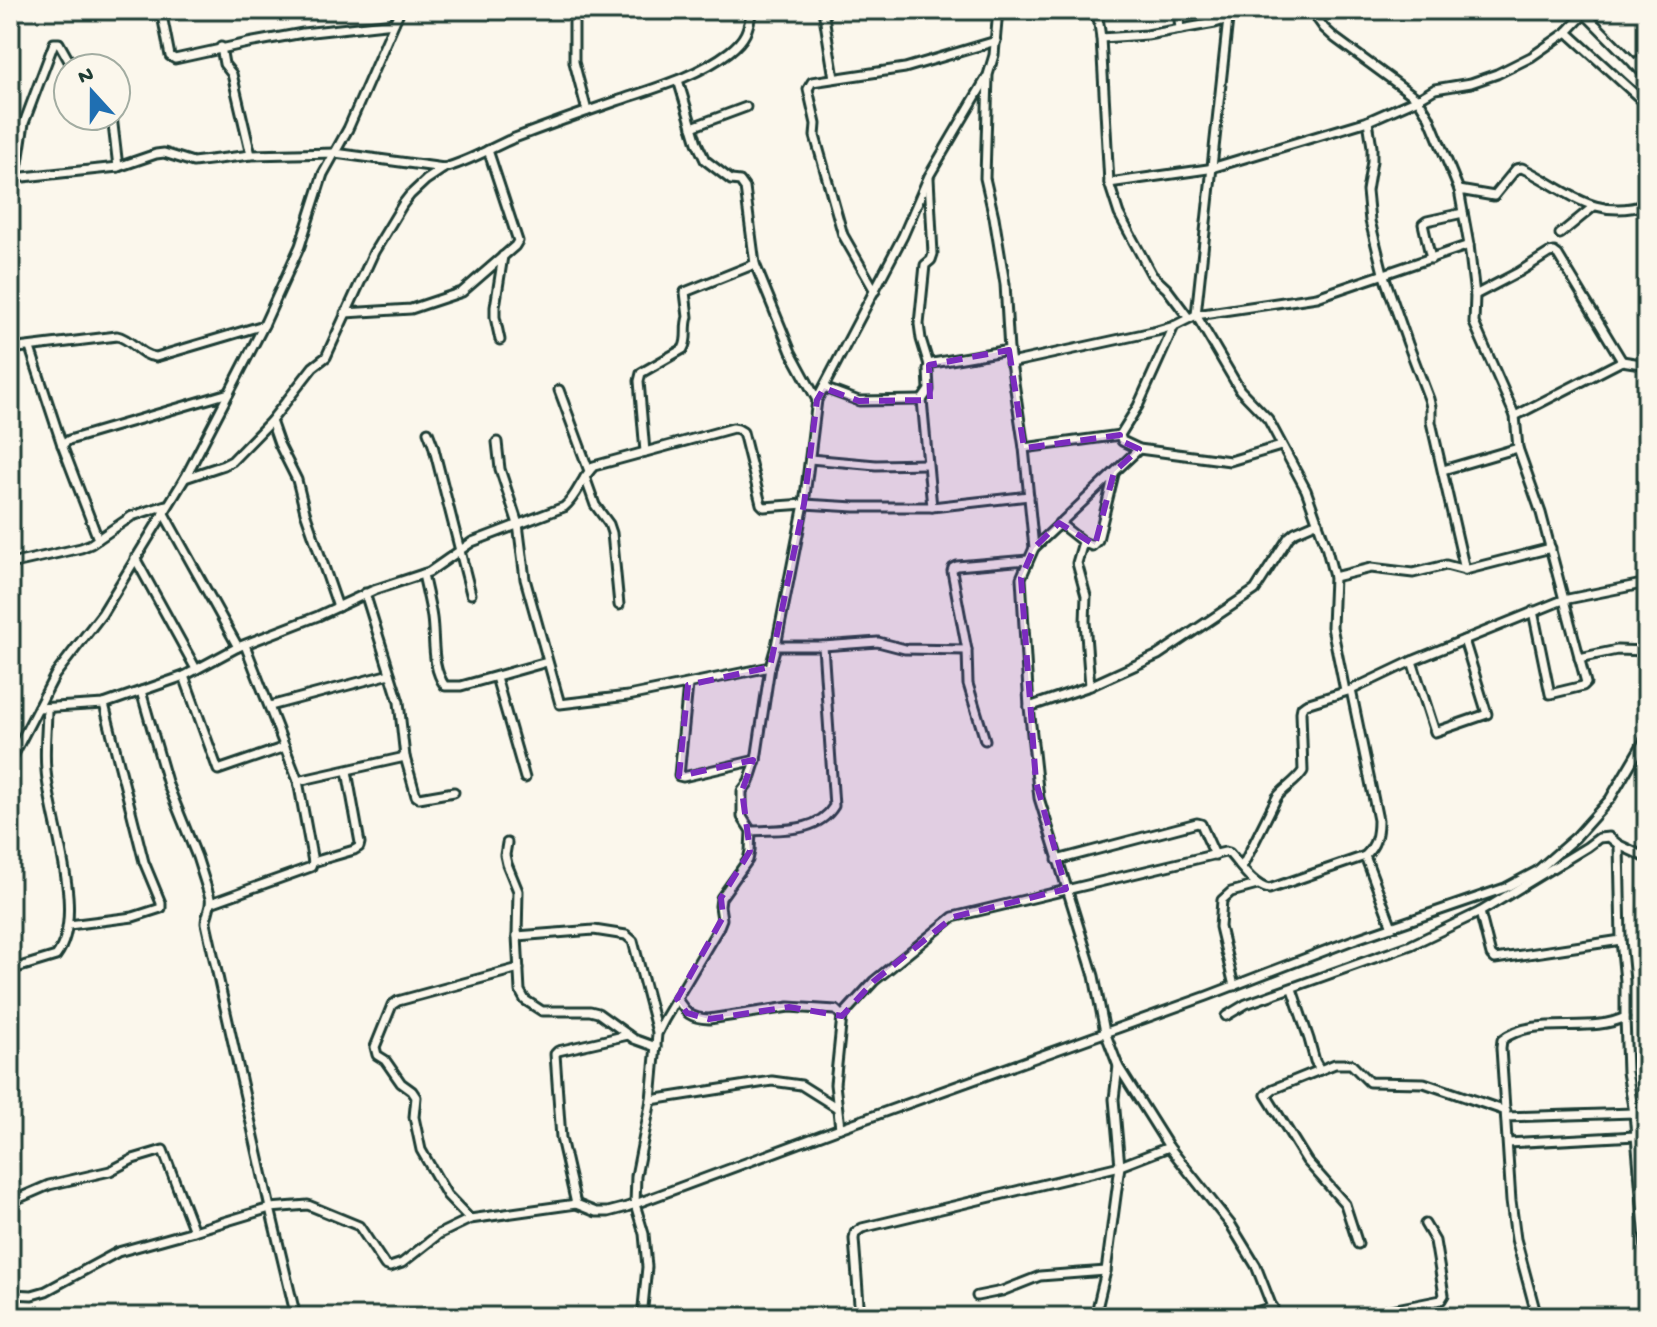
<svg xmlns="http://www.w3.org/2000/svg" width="1657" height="1327" viewBox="0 0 1657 1327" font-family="'Gochi Hand',sans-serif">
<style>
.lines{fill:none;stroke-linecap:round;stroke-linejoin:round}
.minor-casing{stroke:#1f3d34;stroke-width:13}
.minor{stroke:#fbf7ec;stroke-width:7}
.marked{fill:#7b2cbf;fill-opacity:0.2;stroke:#7b2cbf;stroke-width:6;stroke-dasharray:16 10;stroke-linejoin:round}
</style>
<rect width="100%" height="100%" fill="#fbf7ec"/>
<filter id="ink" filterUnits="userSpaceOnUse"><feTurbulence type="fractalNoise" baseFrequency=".0125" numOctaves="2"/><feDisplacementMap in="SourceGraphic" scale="16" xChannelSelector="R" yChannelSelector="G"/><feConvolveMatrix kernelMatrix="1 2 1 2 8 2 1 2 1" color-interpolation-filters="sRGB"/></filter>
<g filter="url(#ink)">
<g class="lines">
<defs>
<g id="minor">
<polyline points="161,10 170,56 175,59 248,43 303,33 394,23"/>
<polyline points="574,10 574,62 587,111"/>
<polyline points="823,10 834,78"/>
<polyline points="998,10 994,55 988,75 985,178 994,217 1005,284 1009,350 1024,448 1034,548 1021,578 1029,707 1039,798 1094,976 1105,1032 1118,1066 1169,1147 1231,1225 1256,1266 1276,1317"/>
<polyline points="1081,10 1097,17"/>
<polyline points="1097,10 1101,38 1109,183 1119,214 1152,275 1167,289 1188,317"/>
<polyline points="1178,10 1180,29"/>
<polyline points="1311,10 1324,28 1335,38 1418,99 1429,117 1459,190"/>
<polyline points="1581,10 1647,77"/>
<polyline points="1228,19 1196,315 1240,390 1268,419 1306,490 1326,546 1332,569 1334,577 1332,627 1345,691"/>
<polyline points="1567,32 1647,105"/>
<polyline points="1101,38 1147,35 1215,23 1228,19 1239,10"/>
<polyline points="221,47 224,64 232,74 251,155"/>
<polyline points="1634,64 1647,55"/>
<polyline points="678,80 697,143 705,160 731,180 740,181 745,188 755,264 791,352 817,400"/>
<polyline points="112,116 118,167"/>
<polyline points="1368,121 1372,147 1372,161 1367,191 1370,221 1383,273 1408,344 1429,399 1431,407 1431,422 1465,570"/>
<polyline points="692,127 746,107"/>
<path d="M14 178 118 167 156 154 164 153 193 162 251 155 335 153 444 168C468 162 489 149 512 139 546 126 582 113 617 101 655 88 696 77 729 52 746 39 748 30 752 10"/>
<polyline points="929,178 933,254 931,260 925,265 919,324 921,339 929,365 928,369 929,390 922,400 932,507"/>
<polyline points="1109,183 1208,169 1368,121 1418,99 1435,89 1471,83 1497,74 1531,57 1567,32 1588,10"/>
<polyline points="10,218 11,190 18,163 24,123 54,43 59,43 73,68"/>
<polyline points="1560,234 1593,207"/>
<polyline points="1431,259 1423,224 1427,221 1463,213"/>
<polyline points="875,291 843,235 815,136 816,124 808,89 812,82 905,68 996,41"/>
<polyline points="1475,295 1519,272 1549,253 1554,252 1558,255 1622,361"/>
<polyline points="345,313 411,309 462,292 515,246 518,241 488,150"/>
<polyline points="500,340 495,317 495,307 503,256"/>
<polyline points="30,348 62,445 98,539"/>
<path d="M10 349 117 336C132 339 140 356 156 357L264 325"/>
<polyline points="1010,363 1157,331 1174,326 1196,315 1317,297 1469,245"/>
<polyline points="929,365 933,363 1009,350"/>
<polyline points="824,388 859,401 922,400"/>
<polyline points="559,390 589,471"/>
<polyline points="1515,416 1622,361 1647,365"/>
<polyline points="271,421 279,444 297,480 305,512 338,607"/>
<polyline points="428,432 433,445 471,594"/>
<polyline points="1120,435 1122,441 1139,449 1230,461 1281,446"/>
<polyline points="1120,435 1138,406 1174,326"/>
<polyline points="497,442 500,469 518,524 525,579 560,704 628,696 770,667"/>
<polyline points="62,445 69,440 229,393"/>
<polyline points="1024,448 1120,435"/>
<path d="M645 452 639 381 641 373 683 349C689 339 684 328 688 317L685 292 755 264"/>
<polyline points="810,459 876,465 927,464"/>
<polyline points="1443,470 1518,448"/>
<polyline points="585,477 595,505 609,524 612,533 619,605"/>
<polyline points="185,478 224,465 232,461 271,421 313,367 326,357 374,252 403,204 410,195 426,180 444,168"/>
<polyline points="163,512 238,647"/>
<polyline points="1059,523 1083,542 1092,546 1098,540 1114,474"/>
<polyline points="1083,542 1077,563 1086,596 1085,621 1090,686"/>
<polyline points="1034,548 1139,449"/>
<polyline points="135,558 196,669"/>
<polyline points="10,564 81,548 91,544 132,516 166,505"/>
<path d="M423 574C426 589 430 603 432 618 435 640 431 667 445 686H461L547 662"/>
<polyline points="1334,577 1371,568 1413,573 1446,565 1465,570 1551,548"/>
<polyline points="365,593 399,702 405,757 416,796 419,798 454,792"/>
<path d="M1533 611 1550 694 1583 686 1586 683 1585 679 1541 513 1518 448 1515 416 1474 323 1475 295 1469 245 1459 190 1494 196 1516 169 1522 168C1566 189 1594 222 1647 204"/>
<polyline points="245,645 298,781 313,862"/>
<polyline points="776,646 823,646 878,642 905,649 967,650"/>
<polyline points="1579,658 1617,650 1647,651"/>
<polyline points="1412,661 1435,732 1487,714 1464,640"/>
<polyline points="184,676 218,770 285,747"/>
<polyline points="496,677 525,778"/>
<polyline points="688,685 679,776 683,777 756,760"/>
<path d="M141 691 168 785 197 857 210 898C212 907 206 914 206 923L270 1208 296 1317"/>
<polyline points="270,706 390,674"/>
<polyline points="1029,707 1090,686 1158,655 1255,590 1289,537 1295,532 1318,522"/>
<path d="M38 708 104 704 184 676 238 647 318 616 374 590 429 572 472 542 564 507C577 497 581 478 594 466L733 428 738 429 743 432 761 504 764 507 804 504 855 507H932L1029 496"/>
<polyline points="985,740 968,684 967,650 952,571 953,568 957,566 1028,560"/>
<polyline points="10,762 55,675 102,614 185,478 229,393 264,325 300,246 323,174 348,129 400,10"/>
<polyline points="298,781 405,757"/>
<path d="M751 831C780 829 817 834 834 806L823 646"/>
<polyline points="507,843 505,855 507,864 518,891 517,936 520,991 525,1000 542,1011 590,1011 598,1013 634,1039 656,1047"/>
<polyline points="1365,856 1392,927"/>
<polyline points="1057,860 1197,823 1201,824 1215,855"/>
<path d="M1242 867 1277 797C1285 787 1296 782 1303 771L1301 712 1302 707 1306 704 1351 690 1412 661 1563 600 1647 583"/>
<polyline points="211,903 311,867 313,862 354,850 359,847 360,843 347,771"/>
<polyline points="1480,912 1491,955 1495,959 1621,940"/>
<polyline points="69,925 133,917 161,908 161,903 144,862 104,704"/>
<polyline points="517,936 594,930 626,935 633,941 657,1032"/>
<path d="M10 970 56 956C88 914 49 819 46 770 44 749 47 728 47 708"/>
<polyline points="1234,986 1220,927 1222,900 1231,892 1257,885"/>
<polyline points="1292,989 1309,1039 1315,1061 1320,1070 1335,1064 1351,1064 1369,1082 1424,1083 1506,1111"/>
<path d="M677 999C687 1014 690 1018 709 1019L789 1007 836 1010 842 1016"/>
<polyline points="1226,1016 1246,1004 1411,945 1480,912 1587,847 1599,838 1609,837 1619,845 1647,858"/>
<polyline points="1625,1017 1627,1072 1634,1113 1647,1263"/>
<polyline points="1320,1070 1273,1089 1266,1095 1307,1161 1345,1204 1358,1244"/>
<polyline points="651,1100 772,1081 801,1085 836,1107"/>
<polyline points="1506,1117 1634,1113"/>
<path d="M840 1128 835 1084 842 1016 874 981 953 917 1225 852 1229 853C1240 865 1253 886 1269 889L1365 856C1376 845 1378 835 1378 820L1351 690"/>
<polyline points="1508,1143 1636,1136"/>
<polyline points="10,1202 49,1185 110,1171 133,1159 163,1150 194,1231"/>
<polyline points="576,1204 561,1138 555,1054 558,1051 628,1035"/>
<polyline points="470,1219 447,1195 421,1150 414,1117 416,1097 412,1091 401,1083 385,1060 377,1055 375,1047 392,1005 398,1001 519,968"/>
<polyline points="10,1294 32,1295 46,1291 118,1252 194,1231 270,1208 308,1205 359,1226 385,1265 390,1267 402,1263 439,1234 470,1219 576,1204 596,1212 608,1212 627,1207 840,1128 1207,996 1353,940 1505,888 1537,871 1576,837 1610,799 1647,736"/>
<polyline points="977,1296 1002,1291 1040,1276 1106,1271"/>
<polyline points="642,1317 647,1267 644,1234 635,1204 636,1176 651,1100 657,1034 664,1020 718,929 722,919 720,906 721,898 748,860 750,851 751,831 742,817 742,791 749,782 756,760 770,667 776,646 804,504 817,400 903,236 929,176 987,77"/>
<polyline points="860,1317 854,1239 855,1233 862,1228 1120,1166 1169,1147"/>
<polyline points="1095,1317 1106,1271 1120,1166 1114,1099 1118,1066"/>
<polyline points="1238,1317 1273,1307"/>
<polyline points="1356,1317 1441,1300 1444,1295 1435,1241 1425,1224"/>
<path d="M1537 1317 1516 1239 1511 1201 1501 1048 1502 1040C1534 1014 1590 1035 1625 1017V981L1621 940 1619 845"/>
</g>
</defs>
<!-- minor casing -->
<use href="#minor" class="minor-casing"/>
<!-- minor -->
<use href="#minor" class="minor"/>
</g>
</g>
<!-- marked area -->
<path class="marked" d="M1009 350 1024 448 1120 435 1119 440 1139 449 1114 472 1095 545 1059 523 1034 548 1021 578 1036 782 1066 889 953 917 874 981 842 1016 789 1007 709 1019 687 1013 677 999 723 917 721 898 750 851 742 791 753 760 679 776 688 685 770 667 804 504 817 400 824 388 859 401 930 400 929 365Z"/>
<!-- margin -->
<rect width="1657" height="1327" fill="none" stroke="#fbf7ec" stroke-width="40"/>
<rect x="20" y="20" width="1617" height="1287" fill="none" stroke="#1f3d34" stroke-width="3" filter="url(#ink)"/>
<!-- north arrow -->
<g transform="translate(92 92) rotate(339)"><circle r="38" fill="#fbf7ec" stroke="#a3ada2" stroke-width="2"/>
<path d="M0-6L14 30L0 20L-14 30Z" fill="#1f6fb2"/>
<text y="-12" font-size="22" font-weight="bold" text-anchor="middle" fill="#1f3d34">N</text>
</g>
</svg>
